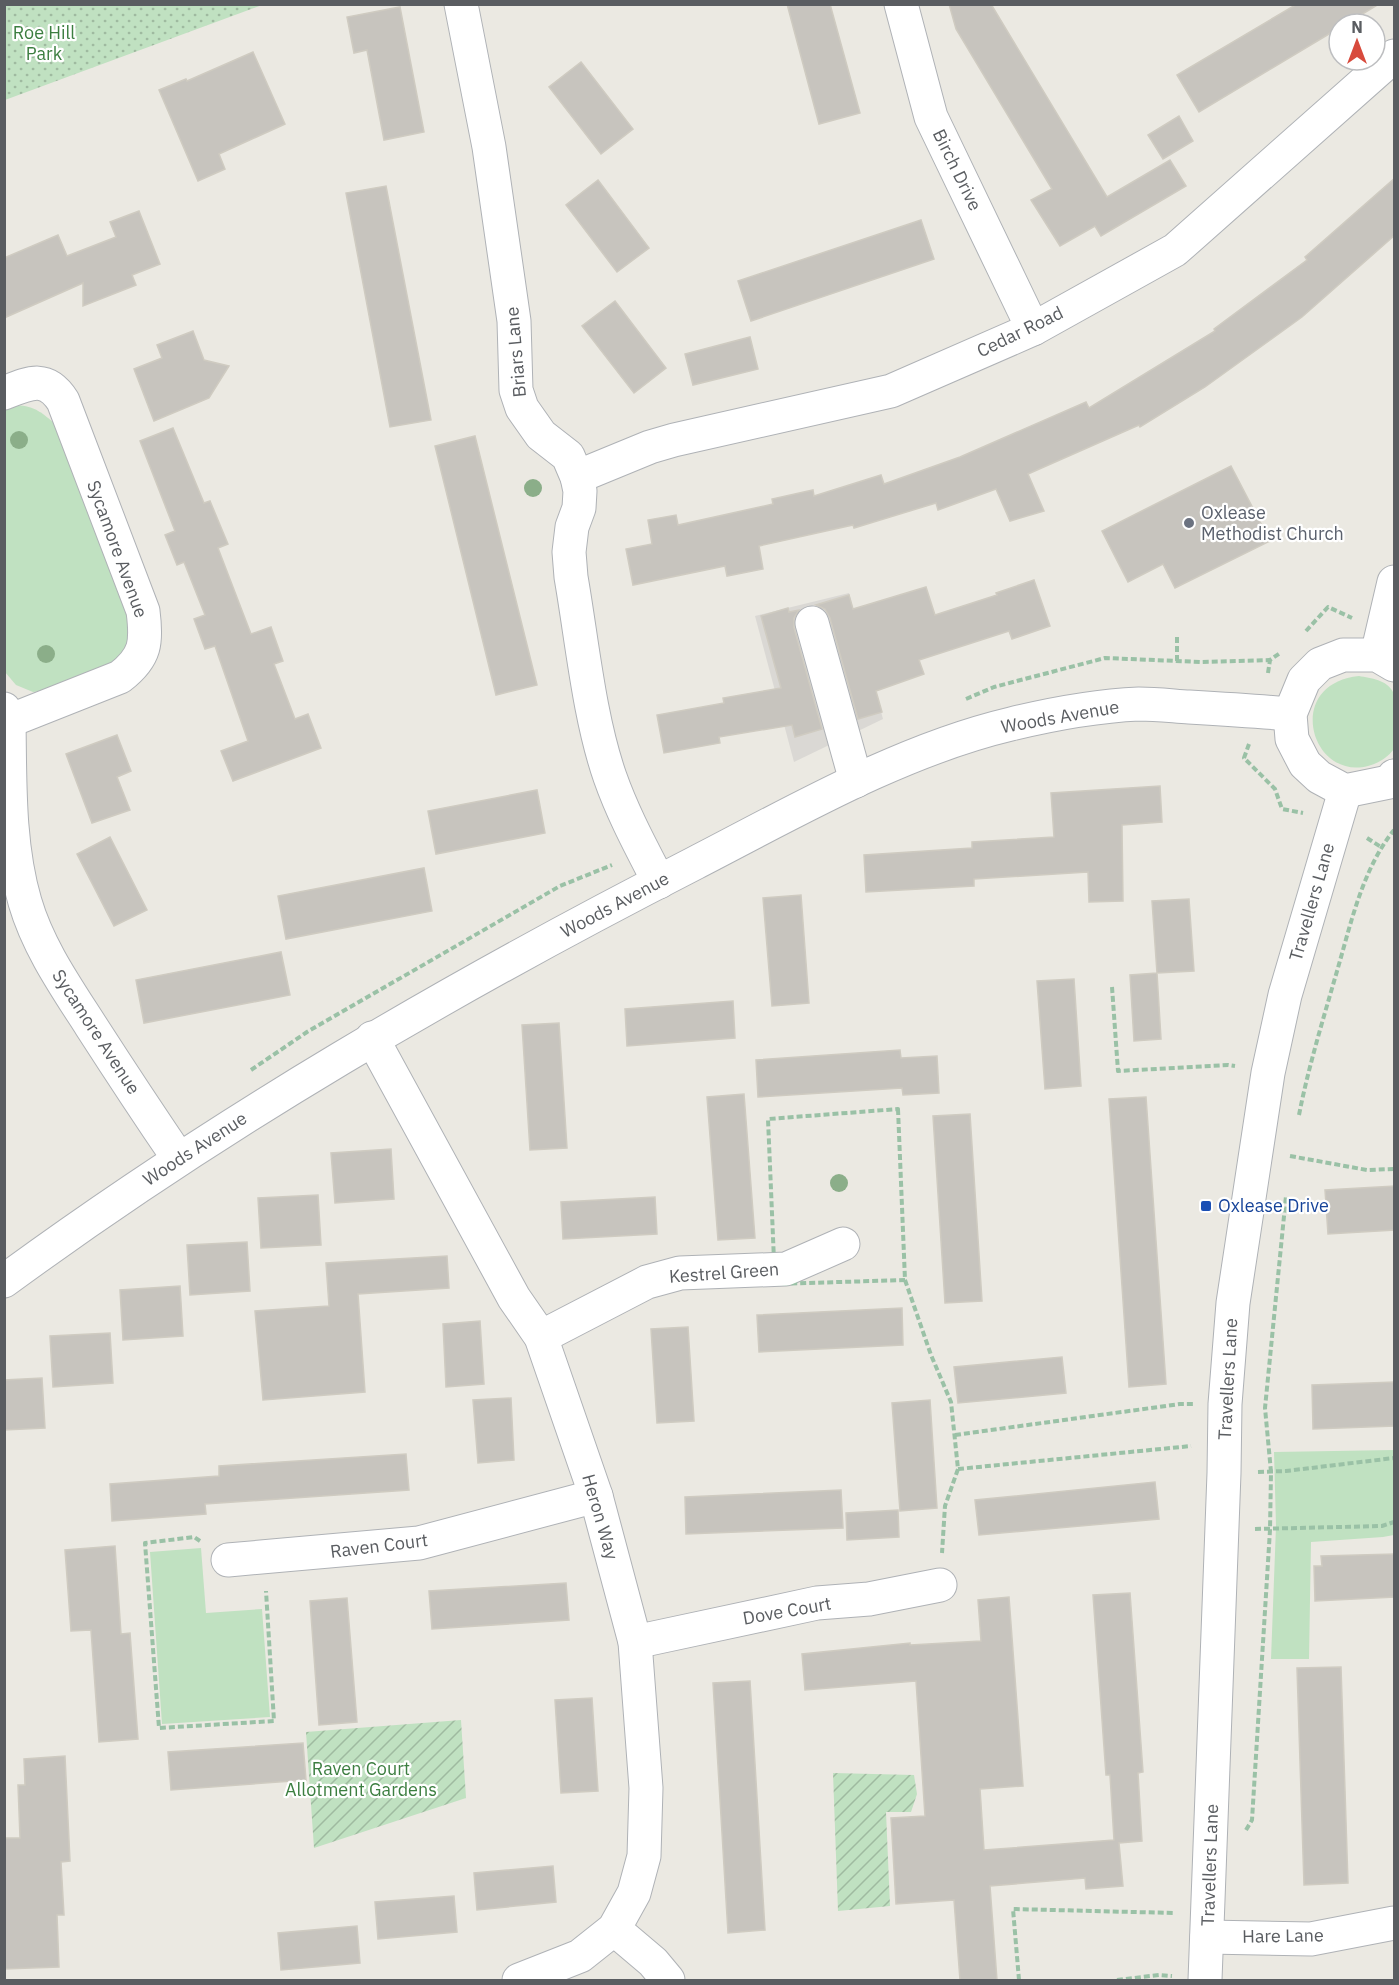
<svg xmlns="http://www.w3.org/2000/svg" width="1399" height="1985" viewBox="0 0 1399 1985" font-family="'IBM Plex Sans',sans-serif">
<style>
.industrial{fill:#dad8d4}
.grass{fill:#c0e1c1}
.park{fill:url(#park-dots)}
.garden{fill:url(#garden-furrows)}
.building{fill:#c7c4be;stroke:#cfcbc1;stroke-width:1.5}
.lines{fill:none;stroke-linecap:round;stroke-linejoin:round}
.minor-casing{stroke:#afb2b6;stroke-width:35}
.path{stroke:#9ac1a6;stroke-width:4;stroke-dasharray:6 3;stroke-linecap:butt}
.minor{stroke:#fff;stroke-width:33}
.tree{fill:#8bae89}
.worship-dot{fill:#6b7280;stroke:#fff;stroke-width:2}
.transit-dot{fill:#1a4fb4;stroke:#fff;stroke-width:2}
.labels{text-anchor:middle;stroke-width:4.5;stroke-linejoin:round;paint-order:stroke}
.park-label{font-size:18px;fill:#3c7e40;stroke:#fff}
.street-label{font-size:18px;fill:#5a5d61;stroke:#fff}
.worship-label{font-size:18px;fill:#5b616d;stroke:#fff;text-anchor:start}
.transit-label{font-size:18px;fill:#164399;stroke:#fff;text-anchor:start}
</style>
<defs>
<pattern id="park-dots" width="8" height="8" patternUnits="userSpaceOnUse" patternTransform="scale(1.5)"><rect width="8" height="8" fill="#c0e1c1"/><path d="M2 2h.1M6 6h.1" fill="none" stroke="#9fbaa0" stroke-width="1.8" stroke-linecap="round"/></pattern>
<pattern id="garden-furrows" width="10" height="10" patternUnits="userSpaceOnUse" patternTransform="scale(1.5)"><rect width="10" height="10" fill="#c0e1c1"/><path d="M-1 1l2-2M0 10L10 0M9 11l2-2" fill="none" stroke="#9fbaa0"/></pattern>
</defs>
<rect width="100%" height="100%" fill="#ebe9e2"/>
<!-- industrial -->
<polygon class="industrial" points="849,593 883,719 794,762 755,616"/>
<!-- grass -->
<g class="grass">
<path d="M9 405C31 405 38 409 54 423L129 602 130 640 122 656 106 669 51 690 33 692 16 685 5 672 4 407Z"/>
<path d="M1359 676C1371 678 1387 680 1393 692 1397 699 1395 738 1394 749 1387 758 1379 763 1368 766 1311 781 1283 684 1359 676Z"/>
<polygon points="1394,1450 1394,1535 1383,1537 1311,1542 1309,1659 1271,1659 1276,1526 1274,1452"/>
<polygon points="201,1548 206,1613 262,1609 270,1717 162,1724 150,1552"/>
</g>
<!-- park -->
<polygon class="park" points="5,4 262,4 262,5 5,100"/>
<!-- garden -->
<g class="garden">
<polygon points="461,1720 466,1798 314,1848 306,1732"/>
<polygon points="833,1773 914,1775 917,1794 911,1812 886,1812 890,1906 838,1911"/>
</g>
<!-- building -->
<g class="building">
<polygon points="787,4 830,4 860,113 819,124"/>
<polygon points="949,4 991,4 1107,197 1170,160 1186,186 1101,236 1095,226 1060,246 1031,200 1052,189 956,29"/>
<polygon points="1297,4 1379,4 1346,24 1339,24 1339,28 1199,112 1177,75"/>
<polygon points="400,7 424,132 384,140 367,50 354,53 347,17"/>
<polygon points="253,52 285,124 219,154 225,169 198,181 159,90 186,79 187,81"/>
<polygon points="581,62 633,129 601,154 549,87"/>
<polygon points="1179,116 1193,141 1163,159 1148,135"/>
<polygon points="1395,178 1395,235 1302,317 1205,387 1140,427 1139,425 1028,474 1044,511 1010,521 996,489 938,510 936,503 854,528 853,525 759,546 763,569 727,576 725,566 633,585 626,549 652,544 648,520 676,515 678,525 773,504 772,499 813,490 814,496 881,475 884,484 960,457 1086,402 1089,408 1215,331 1214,329 1307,260 1305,257"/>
<polygon points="598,180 649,248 617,272 566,205"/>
<polygon points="386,186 431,420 390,427 346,193"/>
<polygon points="139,211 160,264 132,275 136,285 83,306 83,283 4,318 4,258 58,235 67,256 116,237 110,222"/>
<polygon points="921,220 934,259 751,321 738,281"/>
<polygon points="615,301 666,368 634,393 582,326"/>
<polygon points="193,331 204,360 229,366 209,398 154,421 134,369 162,358 157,345"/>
<polygon points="750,337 758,369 693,385 685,354"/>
<polygon points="173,428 204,503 210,501 228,544 218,548 251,634 271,627 283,661 274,664 295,719 308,714 321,748 233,781 221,751 248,741 215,646 205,649 194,619 205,615 184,562 177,565 165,535 175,531 140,441"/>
<polygon points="475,436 537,685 496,695 435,446"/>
<polygon points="1231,466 1270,541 1175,588 1163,564 1128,582 1102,531"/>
<polygon points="1034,580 1050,626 1012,639 1009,631 919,660 924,674 876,691 882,712 858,719 830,618 825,609 816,605 849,595 853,609 926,587 935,615 997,595 996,593"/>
<polygon points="788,608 789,612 799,610 794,618 794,628 822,729 795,737 792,725 719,737 720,743 664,753 657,715 724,703 723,698 781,688 761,616"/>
<polygon points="117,735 131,771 117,777 130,810 92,823 66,754"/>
<polygon points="1160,786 1162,822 1122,825 1123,901 1089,902 1088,872 974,879 974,886 866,892 864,855 972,848 972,842 1054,837 1051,793"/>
<polygon points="537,790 545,833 436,854 428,811"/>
<polygon points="110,837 147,910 114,926 77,854"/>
<polygon points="424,868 432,911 286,939 278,896"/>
<polygon points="801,895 809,1003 772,1006 763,898"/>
<polygon points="1189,899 1194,971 1157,973 1161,1039 1134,1041 1130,975 1157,973 1152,901"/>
<polygon points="281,952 290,995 144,1023 136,980"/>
<polygon points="1074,979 1081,1086 1045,1089 1037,981"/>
<polygon points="733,1001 735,1038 627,1046 625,1009"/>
<polygon points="559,1023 567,1148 530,1150 522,1025"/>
<polygon points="900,1050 901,1058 937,1056 939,1093 903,1095 902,1088 758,1097 756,1060"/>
<polygon points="744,1094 755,1238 718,1240 707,1097"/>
<polygon points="1146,1097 1166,1384 1129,1387 1109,1099"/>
<polygon points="970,1114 982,1301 945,1303 933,1116"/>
<polygon points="391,1149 394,1199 335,1203 331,1153"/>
<polygon points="1395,1186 1395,1230 1328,1234 1325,1190"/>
<polygon points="318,1195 321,1245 261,1248 258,1198"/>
<polygon points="655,1197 657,1234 563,1239 561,1202"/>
<polygon points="247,1242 250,1291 190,1295 187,1245"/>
<polygon points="447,1256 449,1288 358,1294 365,1392 263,1400 255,1311 329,1306 326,1263"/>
<polygon points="180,1286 183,1336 123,1340 120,1290"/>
<polygon points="902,1308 903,1345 759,1352 757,1315"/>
<polygon points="480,1321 484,1384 446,1387 443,1324"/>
<polygon points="688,1327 694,1421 657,1423 651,1329"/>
<polygon points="110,1333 113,1383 53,1387 50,1336"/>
<polygon points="1062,1357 1066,1393 958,1403 954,1367"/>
<polygon points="42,1378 45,1428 4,1430 4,1380"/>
<polygon points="1395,1382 1395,1426 1313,1429 1312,1385"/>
<polygon points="511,1398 514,1460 478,1463 473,1400"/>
<polygon points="930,1400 937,1508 900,1511 892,1403"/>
<polygon points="406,1454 409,1490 205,1504 206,1514 112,1521 110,1484 219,1476 219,1466"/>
<polygon points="1155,1482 1159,1519 979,1535 975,1500"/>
<polygon points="841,1490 843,1528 686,1534 685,1497"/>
<polygon points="898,1510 899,1537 847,1540 846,1513"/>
<polygon points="115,1546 121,1634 130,1633 138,1739 99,1742 91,1630 71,1631 65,1550"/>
<polygon points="1395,1554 1395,1597 1315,1601 1314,1566 1322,1566 1321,1556"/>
<polygon points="566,1583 569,1620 432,1629 429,1591"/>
<polygon points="1130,1593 1143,1772 1138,1773 1142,1841 1119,1843 1123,1886 1086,1889 1085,1878 990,1886 997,1980 960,1980 954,1900 896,1904 891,1818 925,1816 916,1681 805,1690 802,1654 910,1643 910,1645 981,1641 978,1600 1009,1597 1023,1786 980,1789 984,1850 1114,1840 1110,1775 1106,1775 1093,1595"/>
<polygon points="347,1598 357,1722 319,1725 310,1601"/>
<polygon points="1341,1667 1348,1883 1304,1885 1297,1668"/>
<polygon points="750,1681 765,1930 728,1933 713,1683"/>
<polygon points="592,1698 598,1791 561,1793 555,1700"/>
<polygon points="303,1743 306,1780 171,1790 168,1752"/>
<polygon points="65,1756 70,1861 61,1862 64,1915 57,1915 59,1967 4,1969 4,1838 20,1838 18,1785 25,1785 24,1759"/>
<polygon points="553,1866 556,1902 477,1910 474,1873"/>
<polygon points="454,1896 457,1932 378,1939 375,1902"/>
<polygon points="357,1926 360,1963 281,1970 278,1933"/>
</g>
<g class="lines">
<defs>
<g id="minor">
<path d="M461 4 489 147 514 321 516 390 522 408 541 435 568 456 577 477 580 491 579 508 572 527 569 552 571 577C582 640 589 717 610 777 623 814 641 847 659 882"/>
<polyline points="901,4 931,117 1033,329"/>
<path d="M4 393C29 383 46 374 63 401L143 611C147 642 146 657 120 677L9 721"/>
<polyline points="577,477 650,447 674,440 891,391 1033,329 1175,250 1394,56"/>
<polyline points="812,623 856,781"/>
<polyline points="1377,655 1394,582"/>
<polyline points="1394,665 1377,655 1343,655 1320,664 1304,680 1290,714 1292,739 1305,764 1319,777 1345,791 1389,782 1394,776"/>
<path d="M4 709 9 721C10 780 8 844 25 902 38 947 66 987 91 1026 120 1071 149 1115 179 1159"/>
<polyline points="372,1038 514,1298 541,1337 596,1496 635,1642 646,1788 644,1856 634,1893 614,1929 580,1956 519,1980"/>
<path d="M4 1281C222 1121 455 986 695 863 794 812 901 750 1011 724 1052 714 1096 706 1139 704 1156 704 1173 706 1189 707 1223 709 1257 711 1290 714"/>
<polyline points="541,1337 647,1282 680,1273 786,1269 843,1244"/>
<polyline points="228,1560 419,1543 596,1496"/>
<polyline points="635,1642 817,1603 869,1599 940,1585"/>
<polyline points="614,1929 653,1962 668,1980"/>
<polyline points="1207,1937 1311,1939 1394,1923"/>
<polyline points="1205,1980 1224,1473 1225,1404 1233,1303 1268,1073 1285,995 1345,791"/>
</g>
</defs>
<!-- minor casing -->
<use href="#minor" class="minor-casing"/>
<!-- path -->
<g class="path">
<polyline points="1306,631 1328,607 1352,618"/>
<polyline points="1177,661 1177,637"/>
<polyline points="1268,673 1270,660 1280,653"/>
<polyline points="966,699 994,687 1105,658 1202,662 1270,660"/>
<polyline points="1249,744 1244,758 1275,789 1282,809 1303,813"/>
<polyline points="1367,838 1381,847"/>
<polyline points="1112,987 1118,1071 1228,1065 1235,1066"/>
<polyline points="251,1070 307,1032 560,886 612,865"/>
<polygon points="898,1109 905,1280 775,1284 768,1119"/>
<path d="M1299 1115C1308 1069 1322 1023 1335 978 1350 928 1361 871 1394 830"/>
<polyline points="1290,1156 1367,1170 1394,1169"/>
<polyline points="905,1280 931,1355 951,1402 958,1469 945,1506 942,1553"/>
<polyline points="955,1435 1180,1404 1193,1404"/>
<polyline points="958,1469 1191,1446"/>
<polyline points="1258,1472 1286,1471 1394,1458"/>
<polyline points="1255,1529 1382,1526 1394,1522"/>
<polyline points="200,1541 194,1537 145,1543 159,1728 274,1721 266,1591"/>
<polyline points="1246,1830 1252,1820 1270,1530 1271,1472 1265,1408 1286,1196"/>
<polyline points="1019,1980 1013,1909 1174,1913"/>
<polyline points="1117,1980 1159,1975 1172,1976"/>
</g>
<!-- minor -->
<use href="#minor" class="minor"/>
</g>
<!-- trees -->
<g class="tree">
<circle cx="19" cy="440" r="9"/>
<circle cx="533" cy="488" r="9"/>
<circle cx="46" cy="654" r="9"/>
<circle cx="839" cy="1183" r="9"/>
</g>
<!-- markers -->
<circle class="worship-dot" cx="1189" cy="523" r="6"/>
<rect class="transit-dot" x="1200" y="1200" width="12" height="12" rx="3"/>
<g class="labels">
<!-- park labels -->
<g class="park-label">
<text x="44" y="39">Roe Hill<tspan x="44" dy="21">Park</tspan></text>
<text x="361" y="1775">Raven Court<tspan x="361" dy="21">Allotment Gardens</tspan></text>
</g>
<!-- street labels -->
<g class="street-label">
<text transform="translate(957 170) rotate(64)" y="6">Birch Drive</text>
<text transform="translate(1020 332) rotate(-26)" y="6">Cedar Road</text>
<text transform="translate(516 352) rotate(-95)" y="6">Briars Lane</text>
<text transform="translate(117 549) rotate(70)" y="6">Sycamore Avenue</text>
<text transform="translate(1060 717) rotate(-10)" y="6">Woods Avenue</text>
<text transform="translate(1312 902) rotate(-74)" y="6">Travellers Lane</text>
<text transform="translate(615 905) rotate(-28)" y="6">Woods Avenue</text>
<text transform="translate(96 1032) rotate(57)" y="6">Sycamore Avenue</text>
<text transform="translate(195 1149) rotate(-33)" y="6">Woods Avenue</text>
<text transform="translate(724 1273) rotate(-4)" y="6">Kestrel Green</text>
<text transform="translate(1228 1379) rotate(-87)" y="6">Travellers Lane</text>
<text transform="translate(600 1517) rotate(74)" y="6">Heron Way</text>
<text transform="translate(379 1546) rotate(-7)" y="6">Raven Court</text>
<text transform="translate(787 1611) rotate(-10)" y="6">Dove Court</text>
<text transform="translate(1210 1865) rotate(-88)" y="6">Travellers Lane</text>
<text transform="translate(1283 1936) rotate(-1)" y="6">Hare Lane</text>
</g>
<!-- worship labels -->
<g class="worship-label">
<text x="1201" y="519">Oxlease<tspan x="1201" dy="21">Methodist Church</tspan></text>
</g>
<!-- transit labels -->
<g class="transit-label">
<text x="1218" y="1212">Oxlease Drive</text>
</g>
</g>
<!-- border -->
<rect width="1399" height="1985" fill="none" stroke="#5a5d61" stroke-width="12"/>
<!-- north arrow -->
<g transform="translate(1357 42)"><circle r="28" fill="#ffffff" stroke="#bdbec0" stroke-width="1.5"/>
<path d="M0-4.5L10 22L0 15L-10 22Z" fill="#d84a3c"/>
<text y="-9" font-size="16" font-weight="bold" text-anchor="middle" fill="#5a5d61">N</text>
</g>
</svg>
